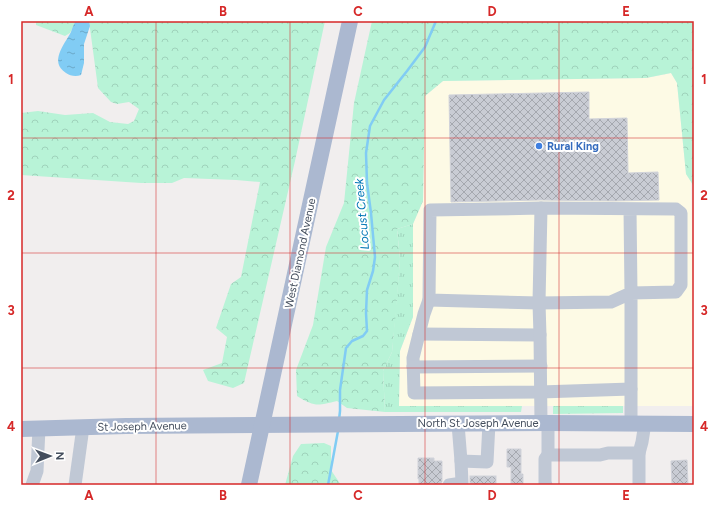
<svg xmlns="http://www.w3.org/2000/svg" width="715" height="506" viewBox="0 0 715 506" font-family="Figtree,sans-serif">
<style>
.commercial{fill:#fdfae5}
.grass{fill:url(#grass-tufts)}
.forest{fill:url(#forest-crowns)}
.water{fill:url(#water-ripples)}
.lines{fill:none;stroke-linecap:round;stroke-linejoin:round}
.stream{stroke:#81ccf4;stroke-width:2.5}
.building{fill:url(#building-cross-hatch);stroke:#d1d3da}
.minor{stroke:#c0c8d5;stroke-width:13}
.major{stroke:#abb8d0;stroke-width:16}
.grid{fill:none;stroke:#d62828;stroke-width:1;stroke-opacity:0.55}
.shop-dot{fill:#3f7fe0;stroke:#fff;stroke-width:1.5}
.labels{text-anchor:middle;stroke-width:4;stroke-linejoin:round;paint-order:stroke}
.shop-label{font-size:11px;font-weight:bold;fill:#366cbe;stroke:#fff;text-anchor:start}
.street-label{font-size:11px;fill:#444e5d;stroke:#fff}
.water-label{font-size:12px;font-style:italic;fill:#0076b5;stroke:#fff}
.neatline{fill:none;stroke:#d62828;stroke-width:1.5}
.grid-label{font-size:13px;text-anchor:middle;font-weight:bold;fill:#d62828}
</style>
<defs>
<pattern id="grass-tufts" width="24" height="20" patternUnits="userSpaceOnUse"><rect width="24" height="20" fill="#b8f3d7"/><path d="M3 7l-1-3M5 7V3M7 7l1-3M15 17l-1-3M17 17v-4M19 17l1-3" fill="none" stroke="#9fd2bb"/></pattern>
<pattern id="forest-crowns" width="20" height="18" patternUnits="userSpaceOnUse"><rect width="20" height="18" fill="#b8f3d7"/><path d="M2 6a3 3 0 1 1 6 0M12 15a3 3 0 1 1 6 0" fill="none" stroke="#9fd2bb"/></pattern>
<pattern id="water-ripples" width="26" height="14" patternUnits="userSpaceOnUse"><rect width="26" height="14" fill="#81ccf4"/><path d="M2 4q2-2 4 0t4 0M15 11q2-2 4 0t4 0" fill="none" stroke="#6ba8c9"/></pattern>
<pattern id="building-cross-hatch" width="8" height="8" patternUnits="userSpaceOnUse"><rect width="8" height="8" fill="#c9ccd4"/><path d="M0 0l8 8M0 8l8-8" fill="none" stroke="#a5a8af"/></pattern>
</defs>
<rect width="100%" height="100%" fill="#f1eeee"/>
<!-- commercial -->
<polygon class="commercial" points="671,73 677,83 686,174 691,181 694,322 694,406 399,406 400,351 413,317 413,224 423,201 425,96 443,81 646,78"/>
<!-- grass -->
<g class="grass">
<polygon points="413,224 413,317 400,351 399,406 522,406 521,412 385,412 383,371 392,352 400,259 397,229"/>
<polygon points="553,406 623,406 623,413 553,414"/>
</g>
<!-- forest -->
<g class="forest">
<polygon points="36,21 76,21 70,33 65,36 36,25"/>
<polygon points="89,21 325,21 295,161 244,383 233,388 208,381 203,370 222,363 227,337 216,328 231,284 241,277 260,182 236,180 184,178 172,183 141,183 21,175 21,113 38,111 65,115 93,113 110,122 128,124 134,121 139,109 129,102 117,104 111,102 98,88"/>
<path d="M372 21H694V182L693 185 686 174 677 83 671 73 646 78 443 81 425 96 423 201 413 224 397 229 400 259 396 312 392 352 383 371 385 412 347 408 337 401C317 406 315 407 297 396L296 370 313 325 326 247 344 203 354 103Z"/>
<polygon points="324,443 331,446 331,470 341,485 285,485 293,456 301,444"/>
</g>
<!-- water -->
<path class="water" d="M76 21H89L90 26 84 44V63L81 75C76 77 70 76 66 73 49 62 64 45 71 32 72 29 73 25 76 21Z"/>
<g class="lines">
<!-- stream -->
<g class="stream">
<polyline points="339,420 340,411 340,390 346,348 352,341 363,336 367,331 366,313 367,290 373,271 375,257 371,213 367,183 366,153 370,126 384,100 407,71 425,47 436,21"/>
<polyline points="328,485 338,431"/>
</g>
</g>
<!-- building -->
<g class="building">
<polygon points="589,92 589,119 627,118 628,173 658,172 659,200 613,201 541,200 451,202 449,95"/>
<polygon points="507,449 521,449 521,474 523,474 523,485 511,485 511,467 507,467"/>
<polygon points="418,458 434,458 434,461 442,461 442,481 441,485 419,485 419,479 418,479"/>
<polygon points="687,460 688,485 672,485 671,461"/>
<rect x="470" y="476" width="26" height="9"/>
</g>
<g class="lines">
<!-- minor -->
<g class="minor">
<polyline points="630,209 631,293 676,292 681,285 681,213 676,209 541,208 493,209 430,210 429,300 539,303 611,302 631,293 631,423"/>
<polyline points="429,300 424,314 413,358 414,393 540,392 631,389"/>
<polyline points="419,334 540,335"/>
<polyline points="413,367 541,366"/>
<polyline points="541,423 540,335 539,303 541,208"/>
<polyline points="548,423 548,455 600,455 608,453 639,453 642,442 645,423"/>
<polyline points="458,424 461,461 487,462 489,423"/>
<polyline points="639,453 639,485"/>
<polyline points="32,485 37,471 39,428"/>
<polyline points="75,485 83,427"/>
<polyline points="449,485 462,483 461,461"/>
<polyline points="546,485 545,483 545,459 548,455"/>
</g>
<!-- major -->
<g class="major">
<polyline points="21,429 126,426 548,423 694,424"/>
<polyline points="249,485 350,21"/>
</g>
</g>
<!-- grid -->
<path class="grid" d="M156 21V485M290 21V485M425 21V485M559 21V485M21 138H694M21 253H694M21 368H694"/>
<!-- markers -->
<circle class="shop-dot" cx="539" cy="146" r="4"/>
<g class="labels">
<!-- shop labels -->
<g class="shop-label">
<text x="547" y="150">Rural King</text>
</g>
<!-- street labels -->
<g class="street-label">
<text transform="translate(300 253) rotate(-78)" y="4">West Diamond Avenue</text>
<text x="478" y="427">North St Joseph Avenue</text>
<text transform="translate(142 426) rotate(-1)" y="4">St Joseph Avenue</text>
</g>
<!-- water labels -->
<g class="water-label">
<text transform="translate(362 214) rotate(-95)" y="4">Locust Creek</text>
</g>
</g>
<!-- border -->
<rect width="715" height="506" fill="none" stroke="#ffffff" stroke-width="44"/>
<!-- north arrow -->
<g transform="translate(50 456) rotate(89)" stroke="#ffffff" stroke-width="3" paint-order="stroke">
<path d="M0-3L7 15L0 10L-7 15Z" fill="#444e5d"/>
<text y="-6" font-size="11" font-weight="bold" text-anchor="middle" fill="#444e5d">N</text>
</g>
<rect x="22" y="22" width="671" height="462" class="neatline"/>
<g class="grid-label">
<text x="89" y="16">A</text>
<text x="223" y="16">B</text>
<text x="358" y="16">C</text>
<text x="492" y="16">D</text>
<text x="626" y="16">E</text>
<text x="11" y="84">1</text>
<text x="704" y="84">1</text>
<text x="11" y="200">2</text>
<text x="704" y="200">2</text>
<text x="11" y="315">3</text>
<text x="704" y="315">3</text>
<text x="11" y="431">4</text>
<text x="704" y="431">4</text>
<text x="89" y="500">A</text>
<text x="223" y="500">B</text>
<text x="358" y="500">C</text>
<text x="492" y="500">D</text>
<text x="626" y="500">E</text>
</g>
</svg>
